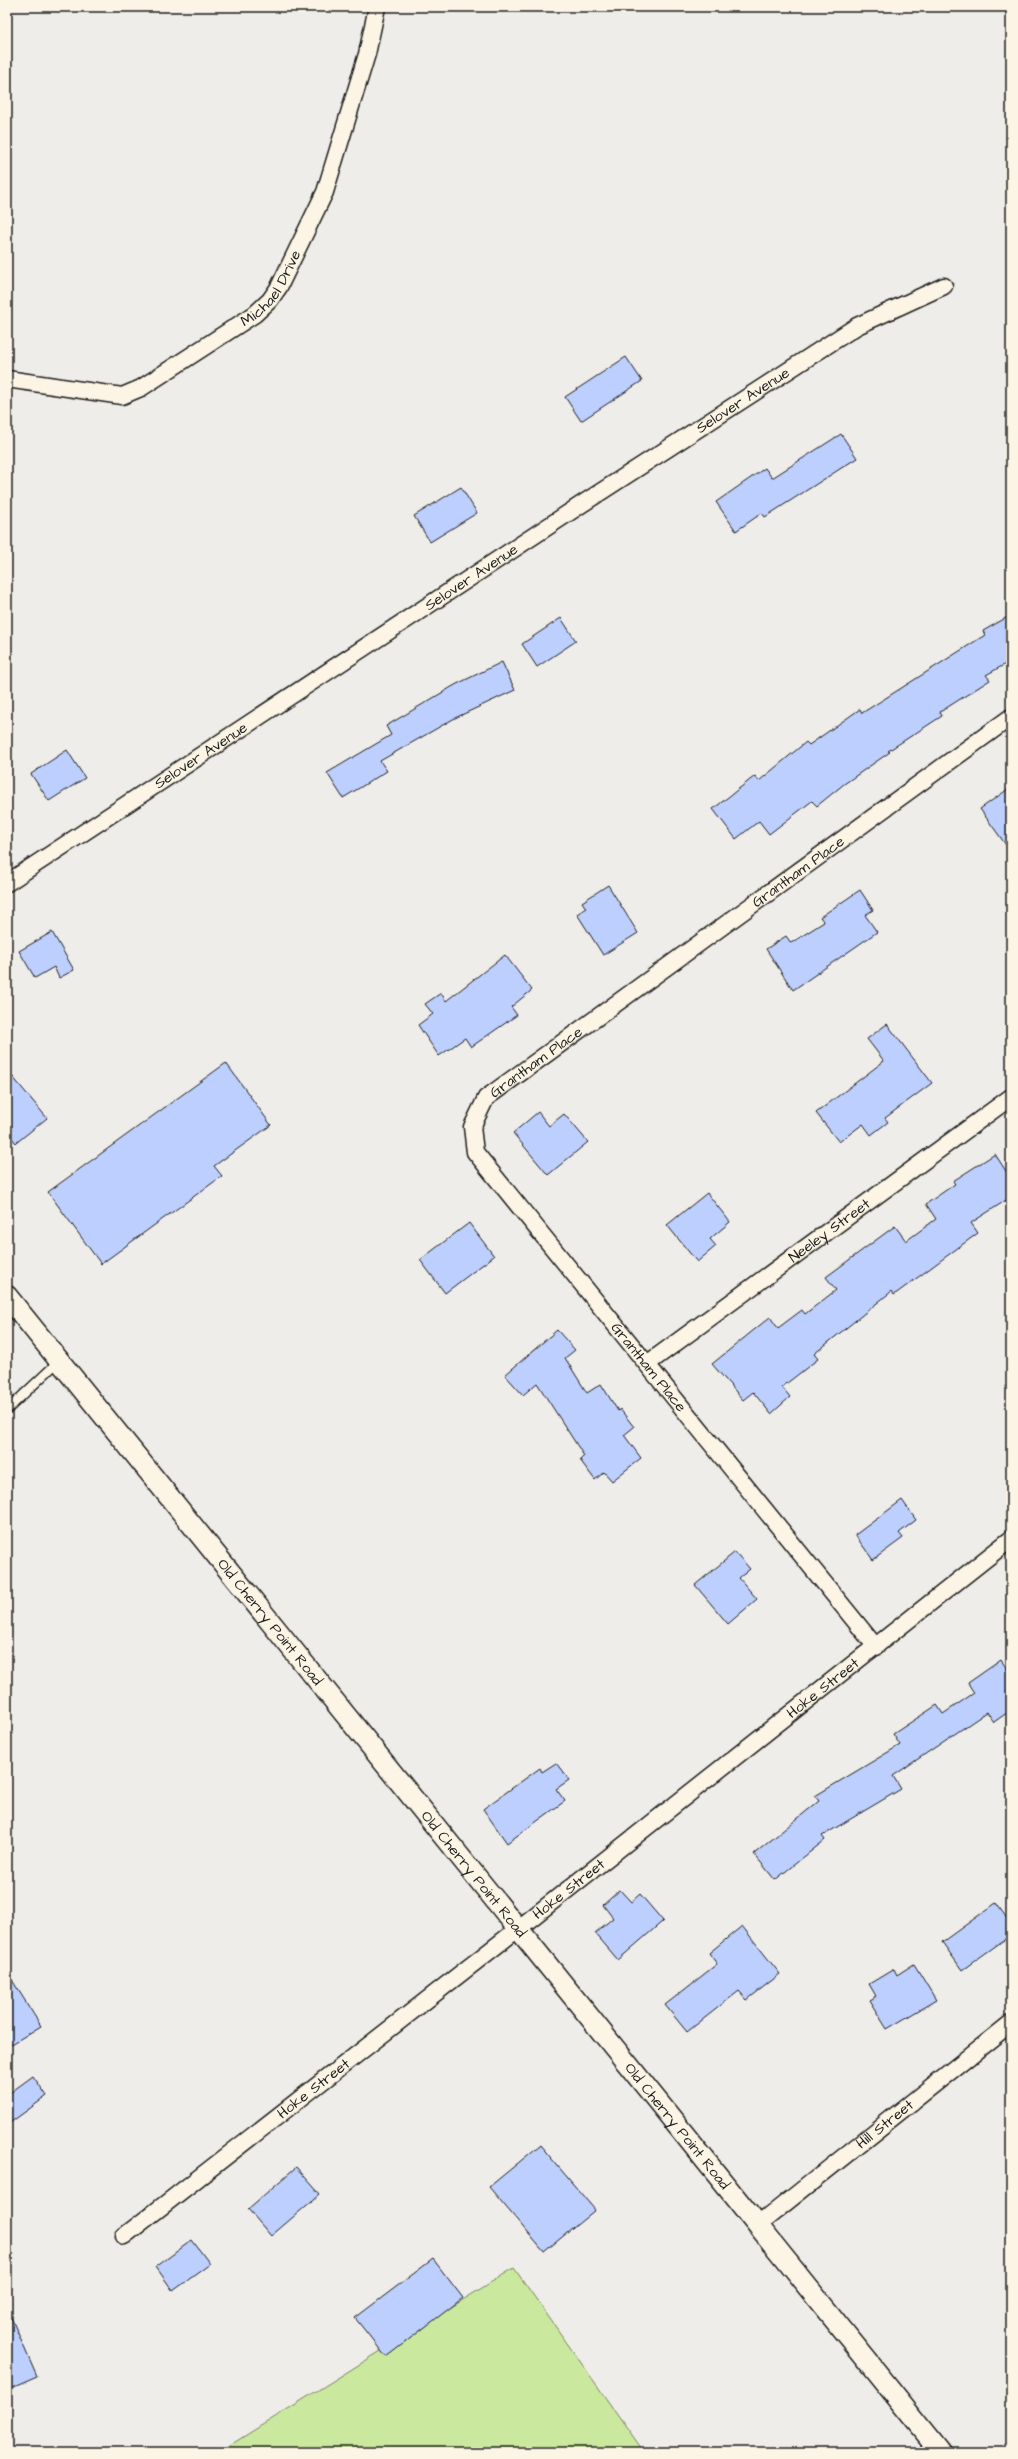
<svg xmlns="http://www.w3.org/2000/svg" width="1018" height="2459" viewBox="0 0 1018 2459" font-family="'Architects Daughter',sans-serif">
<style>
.green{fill:#cbe89f;stroke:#74825e}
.building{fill:#bccfff;stroke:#1c1c1c}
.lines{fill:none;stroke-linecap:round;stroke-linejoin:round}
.service-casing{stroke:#1c1c1c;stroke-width:11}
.minor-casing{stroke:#1c1c1c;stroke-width:19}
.tertiary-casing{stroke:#1c1c1c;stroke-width:23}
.service{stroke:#fcf5e5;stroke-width:8}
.minor{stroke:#fcf5e5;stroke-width:16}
.tertiary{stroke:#fcf5e5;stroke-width:20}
.labels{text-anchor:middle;stroke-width:3;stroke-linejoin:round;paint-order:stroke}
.street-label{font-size:15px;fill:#1c1c1c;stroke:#fcf5e5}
</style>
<rect width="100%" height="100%" fill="#efedea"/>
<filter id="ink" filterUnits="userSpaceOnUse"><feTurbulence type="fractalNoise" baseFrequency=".025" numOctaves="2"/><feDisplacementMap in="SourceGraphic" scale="8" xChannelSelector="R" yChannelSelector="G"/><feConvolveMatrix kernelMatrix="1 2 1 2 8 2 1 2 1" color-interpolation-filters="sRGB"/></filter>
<g filter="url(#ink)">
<!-- green -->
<polygon class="green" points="514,2268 644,2452 219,2452"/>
<!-- building -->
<g class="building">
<polygon points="626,357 642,381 581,421 565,397"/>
<polygon points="841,434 857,458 765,517 762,513 736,531 716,502 765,468 772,478"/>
<polygon points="461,487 477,513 430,542 414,516"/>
<polygon points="1011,615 1011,661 986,675 990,680 940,712 942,716 888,751 890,752 844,784 817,806 812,801 769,834 759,821 736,839 713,809 755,776 759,781 806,742 809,745 860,709 862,713 985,635 983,631"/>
<polygon points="561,618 576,641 537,667 522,644"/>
<polygon points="502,662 515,690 455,718 380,761 387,771 343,798 327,773 391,735 386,726 455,685"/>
<polygon points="67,750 85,778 49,801 31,774"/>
<polygon points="1011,787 1011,852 980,809"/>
<polygon points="608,885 638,933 603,955 577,914 586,908 582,902"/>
<polygon points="860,890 873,910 865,915 877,932 793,990 766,949 786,936 791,943 824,922 820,917"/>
<polygon points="52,932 74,970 59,978 54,967 35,978 19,951"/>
<polygon points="505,955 532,990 511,1007 517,1015 471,1047 465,1038 439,1056 418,1025 433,1014 425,1004 441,993 446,1001"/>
<polygon points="887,1024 932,1083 885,1118 888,1122 871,1135 863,1124 839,1142 816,1113 884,1061 867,1039"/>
<polygon points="226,1063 271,1125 214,1166 222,1176 101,1264 48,1192"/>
<polygon points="7,1070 47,1118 16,1143 7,1132"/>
<polygon points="538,1112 549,1126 564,1114 588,1142 548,1175 513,1133"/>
<polygon points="995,1154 1011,1179 1011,1197 971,1223 978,1233 894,1295 892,1291 814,1354 818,1359 782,1387 790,1397 771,1414 753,1392 743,1400 712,1364 770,1317 778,1328 802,1310 805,1314 836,1290 826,1277 895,1226 906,1241 936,1219 926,1204 955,1184 953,1181"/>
<polygon points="707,1193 730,1222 710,1239 716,1246 697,1262 667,1225"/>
<polygon points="469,1223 494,1256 445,1293 420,1260"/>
<polygon points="557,1330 575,1350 565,1358 587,1393 601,1384 618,1411 620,1409 634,1427 624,1435 641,1458 612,1481 604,1472 595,1480 580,1460 584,1456 537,1383 523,1395 505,1375"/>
<polygon points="902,1500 916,1520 899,1533 903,1538 873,1560 855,1535"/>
<polygon points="735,1552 750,1569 739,1578 757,1599 728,1624 695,1585"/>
<polygon points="1001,1660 1011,1675 1011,1710 994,1722 987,1712 893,1776 901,1789 822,1836 825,1840 775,1880 754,1854 819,1801 815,1796 900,1745 893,1734 937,1705 943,1714 974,1693 968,1683"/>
<polygon points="556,1763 569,1780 556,1789 565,1801 507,1843 483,1809 540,1768 542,1772"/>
<polygon points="620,1890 631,1902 640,1894 663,1921 618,1960 595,1933 613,1918 603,1905"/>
<polygon points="996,1903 1011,1924 1011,1935 962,1970 942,1942"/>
<polygon points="742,1926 780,1974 747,2000 739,1991 687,2032 665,2005 717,1964 709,1953"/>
<polygon points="914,1964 936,2000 887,2029 869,2000 876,1996 869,1984 894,1969 897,1975"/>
<polygon points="7,1972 41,2026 7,2047"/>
<polygon points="33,2076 47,2096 7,2125 7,2095"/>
<polygon points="540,2145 595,2210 544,2252 489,2187"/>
<polygon points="296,2167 320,2194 271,2236 248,2209"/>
<polygon points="192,2240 210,2264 173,2291 156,2267"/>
<polygon points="433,2259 463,2298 386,2357 355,2318"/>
<polygon points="7,2308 37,2377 7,2390"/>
</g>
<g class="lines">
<defs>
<polyline id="service" points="7,1410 59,1361"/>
<g id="minor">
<path id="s1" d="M7 379 122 396 141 388 255 314 270 300 279 287 325 192 367 54 377 7"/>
<path id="s2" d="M7 883 582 504 857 326 944 286"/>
<path id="s3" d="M647 1364 1011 1097"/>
<path id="s4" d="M876 1647 475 1152 472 1127 486 1098 1011 717"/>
<path id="s5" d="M758 2225 1011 2023"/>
<path id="s6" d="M124 2236 519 1928 1011 1539"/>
</g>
<g id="tertiary">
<path id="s7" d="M7 1296 941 2452"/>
</g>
</defs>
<!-- service casing -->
<use href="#service" class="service-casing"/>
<!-- minor casing -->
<use href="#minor" class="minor-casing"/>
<!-- tertiary casing -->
<use href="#tertiary" class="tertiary-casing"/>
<!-- service -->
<use href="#service" class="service"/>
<!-- minor -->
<use href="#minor" class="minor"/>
<!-- tertiary -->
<use href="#tertiary" class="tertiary"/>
</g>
</g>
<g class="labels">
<!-- street labels -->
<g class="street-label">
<text dy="5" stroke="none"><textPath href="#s1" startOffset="303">Michael Drive</textPath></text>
<text dy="5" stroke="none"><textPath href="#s2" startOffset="880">Selover Avenue</textPath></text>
<text dy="5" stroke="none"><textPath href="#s2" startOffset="556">Selover Avenue</textPath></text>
<text dy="5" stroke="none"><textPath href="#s2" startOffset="232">Selover Avenue</textPath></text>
<text dy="5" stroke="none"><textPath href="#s4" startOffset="1080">Grantham Place</textPath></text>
<text dy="5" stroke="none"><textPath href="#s4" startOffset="756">Grantham Place</textPath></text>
<text dy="5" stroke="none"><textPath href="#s3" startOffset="226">Neeley Street</textPath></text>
<text transform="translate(649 1367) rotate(51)" y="5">Grantham Place</text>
<text dy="5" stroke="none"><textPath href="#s7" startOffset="419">Old Cherry Point Road</textPath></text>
<text dy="5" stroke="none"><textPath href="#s6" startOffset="888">Hoke Street</textPath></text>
<text dy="5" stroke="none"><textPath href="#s7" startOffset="743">Old Cherry Point Road</textPath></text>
<text dy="5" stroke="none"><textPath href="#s6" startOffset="564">Hoke Street</textPath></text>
<text dy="5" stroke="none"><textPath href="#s6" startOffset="240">Hoke Street</textPath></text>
<text dy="5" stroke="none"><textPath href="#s5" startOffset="162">Hill Street</textPath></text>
<text dy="5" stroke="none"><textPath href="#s7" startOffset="1067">Old Cherry Point Road</textPath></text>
</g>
</g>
<!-- margin -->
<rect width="1018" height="2459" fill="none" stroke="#fcf5e5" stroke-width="24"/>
<rect x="12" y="12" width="994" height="2435" fill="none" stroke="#1c1c1c" stroke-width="1.5" filter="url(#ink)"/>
</svg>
